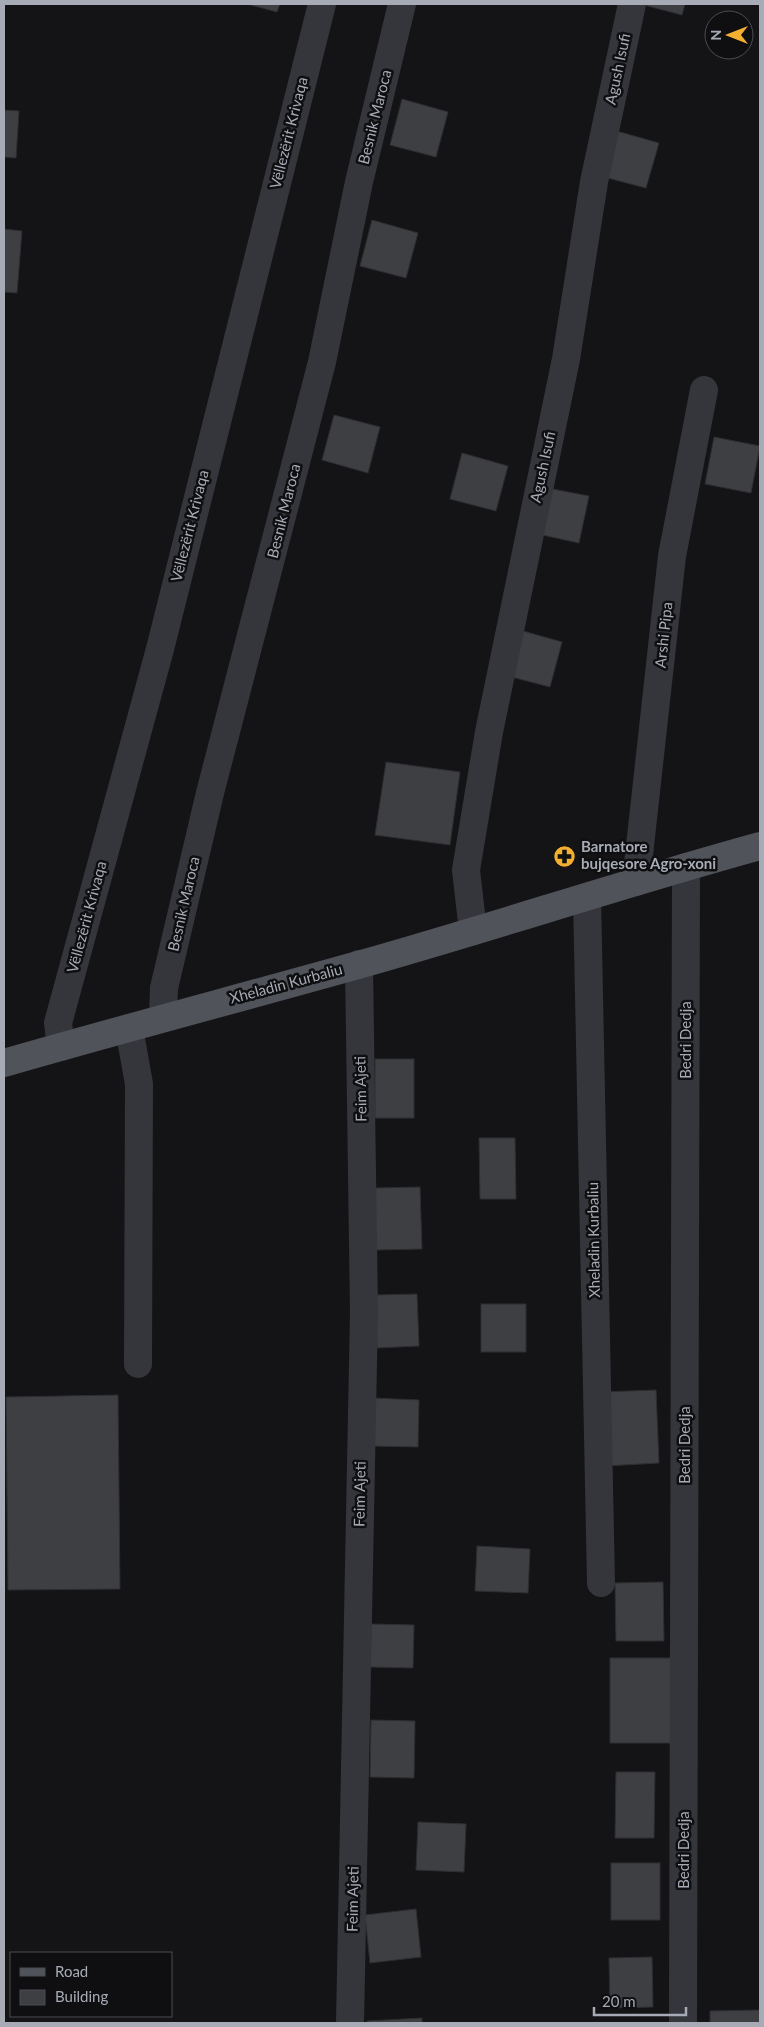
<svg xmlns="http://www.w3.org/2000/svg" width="764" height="2027" viewBox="0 0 764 2027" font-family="Lato,sans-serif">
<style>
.building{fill:#3e3f43;stroke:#2e2e32}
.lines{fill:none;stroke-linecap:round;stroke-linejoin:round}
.minor{stroke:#35363b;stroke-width:28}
.major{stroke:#51535a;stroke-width:28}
.labels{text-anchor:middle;stroke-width:5;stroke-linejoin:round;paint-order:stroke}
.street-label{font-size:15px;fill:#a6abb6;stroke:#0f0f11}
.poi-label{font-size:15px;font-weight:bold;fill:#a6abb6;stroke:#0f0f11;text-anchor:start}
</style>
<rect width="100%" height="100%" fill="#141416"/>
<!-- building -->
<g class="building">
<polygon points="247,4 280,4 277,12"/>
<polygon points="640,4 685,4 682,15"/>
<polygon points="402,99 448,112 436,157 390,145"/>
<polygon points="4,110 19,111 16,158 4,157"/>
<polygon points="613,130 659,143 646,188 600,176"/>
<polygon points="372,220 418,233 406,278 360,266"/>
<polygon points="4,229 22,231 17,293 4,292"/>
<polygon points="334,415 380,427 368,473 322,460"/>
<polygon points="714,437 760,446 751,493 705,484"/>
<polygon points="462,453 508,466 496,511 450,499"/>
<polygon points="542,487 589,496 579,543 533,533"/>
<polygon points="516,629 562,642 550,687 504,675"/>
<polygon points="386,762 460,772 450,845 375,835"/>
<rect x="375" y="1059" width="39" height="59"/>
<polygon points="479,1138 515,1138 516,1199 480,1199"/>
<polygon points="420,1187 422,1249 376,1250 374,1188"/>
<polygon points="417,1294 419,1346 377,1348 375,1295"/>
<rect x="481" y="1304" width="45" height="48"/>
<polygon points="656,1390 659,1463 605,1466 602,1392"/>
<polygon points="118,1395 120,1589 8,1590 6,1397"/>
<polygon points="373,1398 419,1400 418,1447 372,1446"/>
<polygon points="477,1546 530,1549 528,1593 475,1591"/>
<polygon points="663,1582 664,1641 616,1641 615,1583"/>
<polygon points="371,1624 414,1625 413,1668 370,1667"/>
<rect x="610" y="1658" width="61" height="85"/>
<polygon points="371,1720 415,1721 414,1778 370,1777"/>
<polygon points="616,1772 655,1772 654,1838 615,1838"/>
<polygon points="418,1822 466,1824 464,1872 416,1870"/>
<rect x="611" y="1863" width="49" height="57"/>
<polygon points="416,1909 421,1957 370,1963 365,1915"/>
<polygon points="652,1957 653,2007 610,2008 609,1958"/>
<polygon points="760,2010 760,2023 710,2023 710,2011"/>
<polygon points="422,2018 422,2023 367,2023 367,2021"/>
</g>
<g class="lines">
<!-- minor -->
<g class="minor">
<polyline points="636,882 672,556 704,390"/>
<polyline points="587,897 601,1583"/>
<polyline points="473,931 466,870 489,732 566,359 594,182 632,4"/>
<polyline points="163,1017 164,988 210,793 322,362 359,182 402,4"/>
<polyline points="129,1028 139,1084 138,1364"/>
<polyline points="61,1047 58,1023 160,649 322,4"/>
<polyline points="350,2023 364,1312 359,964"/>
<polyline points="683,2023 686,867"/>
</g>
<!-- major -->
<path class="major" d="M4 1063C122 1029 240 998 358 965 493 927 625 883 760 846"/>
</g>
<!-- icons -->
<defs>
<symbol id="pharmacy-disc" viewBox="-11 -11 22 22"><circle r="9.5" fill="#f3af2f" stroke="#0f0f11"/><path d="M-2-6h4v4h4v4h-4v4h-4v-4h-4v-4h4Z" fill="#111"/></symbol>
</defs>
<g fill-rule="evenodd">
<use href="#pharmacy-disc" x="552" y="844" width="25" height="25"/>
</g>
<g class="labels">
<!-- street labels -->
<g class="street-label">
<text transform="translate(618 69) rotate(-78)" y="5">Agush Isufi</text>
<text transform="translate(375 117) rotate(-76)" y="5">Besnik Maroca</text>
<text transform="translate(289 133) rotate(-76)" y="5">Vëllezërit Krivaqa</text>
<text transform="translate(543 467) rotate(-78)" y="5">Agush Isufi</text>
<text transform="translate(284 511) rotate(-76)" y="5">Besnik Maroca</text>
<text transform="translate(190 526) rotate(-76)" y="5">Vëllezërit Krivaqa</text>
<text transform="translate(664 635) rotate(-84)" y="5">Arshi Pipa</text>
<text transform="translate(184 904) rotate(-77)" y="5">Besnik Maroca</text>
<text transform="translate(87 917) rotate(-75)" y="5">Vëllezërit Krivaqa</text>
<text transform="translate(286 984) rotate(-15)" y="5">Xheladin Kurbaliu</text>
<text transform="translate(686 1040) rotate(-90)" y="5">Bedri Dedja</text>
<text transform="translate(361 1089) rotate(-91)" y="5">Feim Ajeti</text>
<text transform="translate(594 1240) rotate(-91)" y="5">Xheladin Kurbaliu</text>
<text transform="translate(685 1445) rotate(-90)" y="5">Bedri Dedja</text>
<text transform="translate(360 1494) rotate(-89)" y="5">Feim Ajeti</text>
<text transform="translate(684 1850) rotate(-90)" y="5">Bedri Dedja</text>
<text transform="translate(353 1899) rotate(-89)" y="5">Feim Ajeti</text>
</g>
<!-- poi labels -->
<g class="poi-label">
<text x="581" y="852">Barnatore<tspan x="581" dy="17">bujqesore Agro-xoni</tspan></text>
</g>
</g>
<!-- border -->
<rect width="764" height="2027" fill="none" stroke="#a6abb6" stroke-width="10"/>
<!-- legend -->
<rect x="10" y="1952" width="162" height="65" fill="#0f0f11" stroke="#4b4d53"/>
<rect x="20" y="1968" width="25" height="8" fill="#51535a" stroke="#4b4d53"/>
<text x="55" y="1977" font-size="15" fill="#a6abb6">Road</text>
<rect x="20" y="1990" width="25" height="15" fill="#3e3f43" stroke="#4b4d53"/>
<text x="55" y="2002" font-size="15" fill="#a6abb6">Building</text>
<!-- north arrow -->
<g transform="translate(729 35) rotate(270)"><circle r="24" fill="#0f0f11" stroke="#4b4d53"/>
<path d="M0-4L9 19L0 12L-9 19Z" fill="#f3af2f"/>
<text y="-8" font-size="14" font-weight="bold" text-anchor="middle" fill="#a6abb6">N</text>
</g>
<!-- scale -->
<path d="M594 2007v8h92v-8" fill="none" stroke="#a6abb6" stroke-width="2.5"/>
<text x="602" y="2007" font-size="15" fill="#a6abb6" stroke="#0f0f11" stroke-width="4" paint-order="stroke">20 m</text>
</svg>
